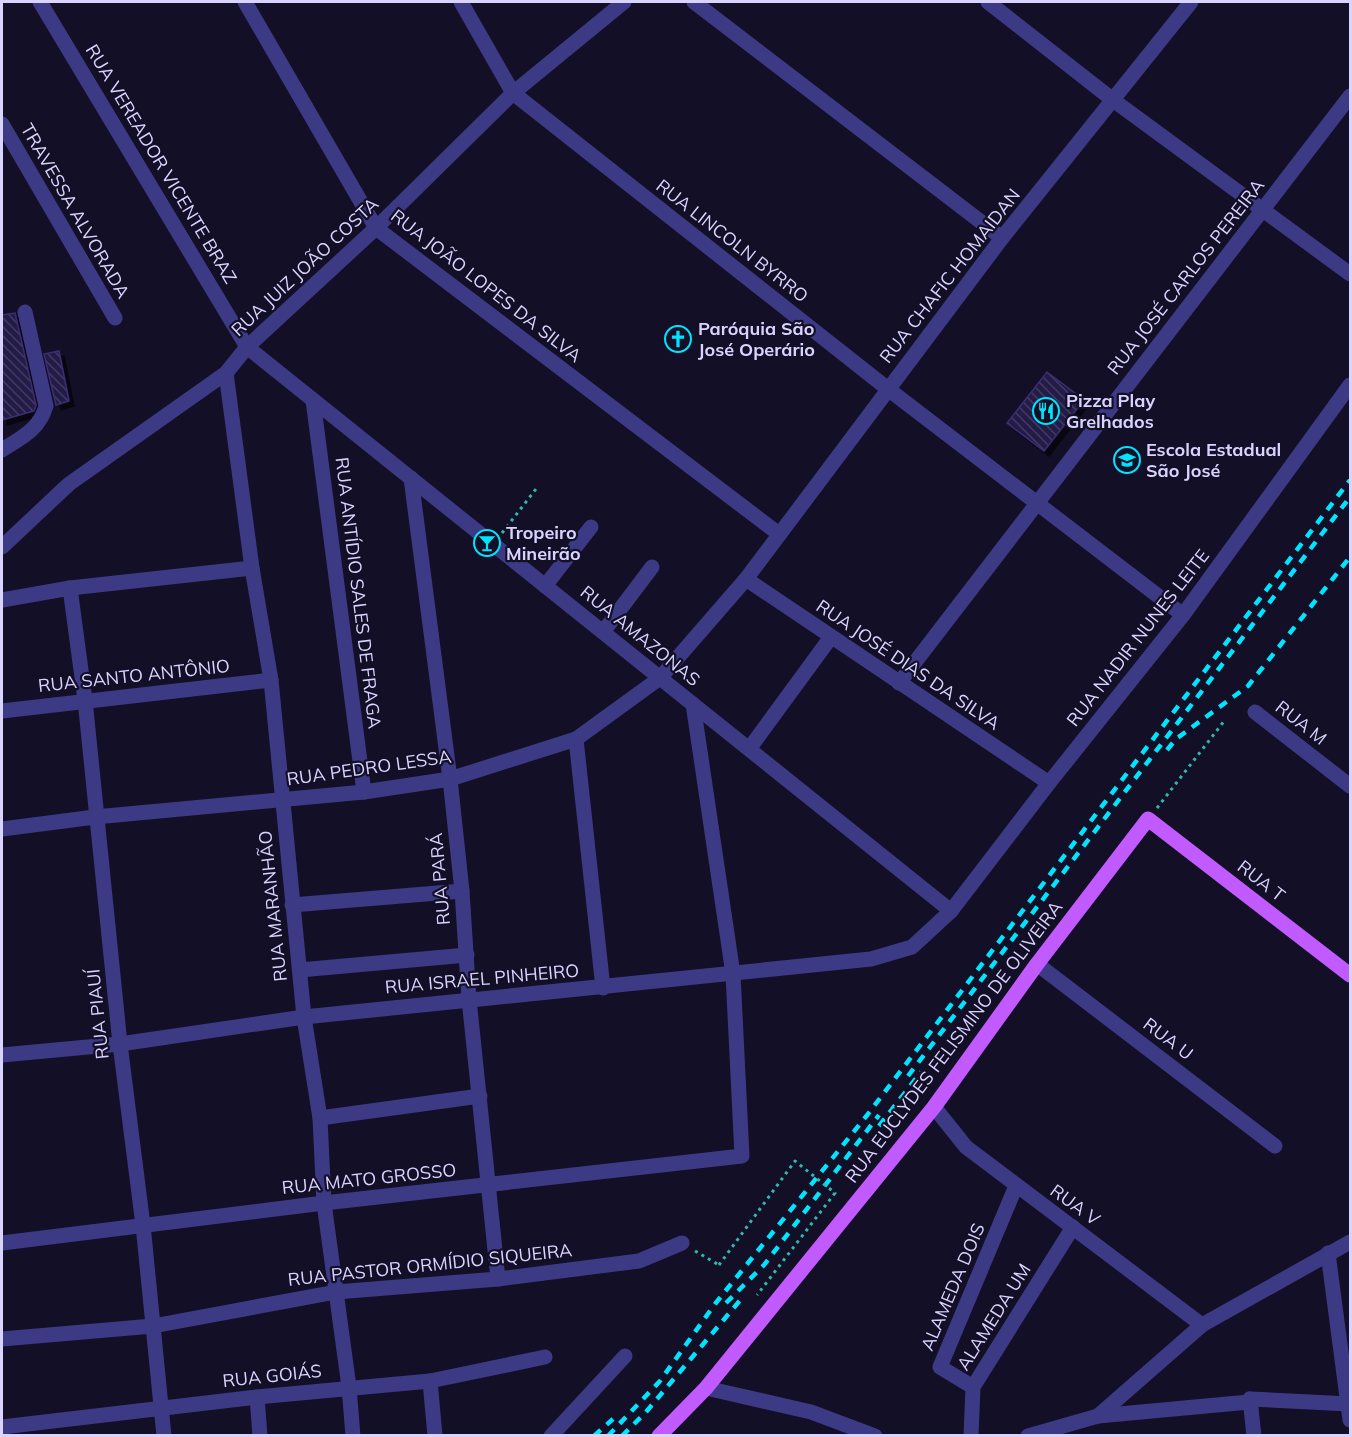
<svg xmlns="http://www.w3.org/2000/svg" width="1352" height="1437" viewBox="0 0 1352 1437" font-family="Mulish,sans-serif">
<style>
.building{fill:url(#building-back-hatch);stroke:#3b2d73;stroke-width:1.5;filter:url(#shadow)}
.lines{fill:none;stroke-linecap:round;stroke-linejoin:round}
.path{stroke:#2fb8b0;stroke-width:3;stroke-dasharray:3 4.5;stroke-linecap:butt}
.minor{stroke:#3d3a85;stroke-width:15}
.major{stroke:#c25bff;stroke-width:15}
.rail{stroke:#00e5ff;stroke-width:4.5;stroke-dasharray:9 8;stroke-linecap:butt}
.path-bridge{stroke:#2fb8b0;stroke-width:3;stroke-dasharray:3 4.5;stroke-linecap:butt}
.labels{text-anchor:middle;stroke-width:4.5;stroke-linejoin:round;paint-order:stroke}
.street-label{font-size:18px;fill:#d9d4ff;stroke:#130f26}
.poi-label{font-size:18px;font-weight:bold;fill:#d9d4ff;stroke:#130f26;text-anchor:start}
</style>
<defs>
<pattern id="building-back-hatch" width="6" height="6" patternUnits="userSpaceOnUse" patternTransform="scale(1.5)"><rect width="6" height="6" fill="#241b47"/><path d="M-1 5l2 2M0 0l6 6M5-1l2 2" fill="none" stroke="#433b63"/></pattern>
<filter id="shadow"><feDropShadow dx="5" dy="5" stdDeviation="0" flood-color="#0009"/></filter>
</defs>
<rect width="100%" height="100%" fill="#130f26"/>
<!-- building -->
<g class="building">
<polygon points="15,313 36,405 34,411 2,420 2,315"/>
<polygon points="59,351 69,401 56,405 44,354"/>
<polygon points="1047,372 1084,400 1044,451 1007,423"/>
</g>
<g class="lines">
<!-- path -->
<g class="path">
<polyline points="502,533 536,489"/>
<polyline points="1157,808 1225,720"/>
<polyline points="695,1251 719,1265"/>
</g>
<!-- minor -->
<g class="minor">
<polyline points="40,2 247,347 951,911"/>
<polyline points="245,2 376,228 779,534"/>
<polyline points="461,2 513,93 888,389 1183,615"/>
<polyline points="694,2 1002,238"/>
<polyline points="988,2 1113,100 1350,274"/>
<polyline points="2,124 115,318"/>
<polyline points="226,373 252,568 271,680 304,1017 320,1118 324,1203 349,1387 353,1436"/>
<polyline points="313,400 364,792"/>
<path d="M2 450C22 437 39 430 46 406L25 312"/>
<polyline points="411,478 450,779 462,891 469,999 498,1279"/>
<polyline points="2,547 69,484 226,373 247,347 376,228 513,93 624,2"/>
<polyline points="746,579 1049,783"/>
<polyline points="545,586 591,527"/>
<polyline points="70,588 85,700 120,1044 143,1225 164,1436"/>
<polyline points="2,600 70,588 252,568"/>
<polyline points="603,632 652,567"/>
<polyline points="899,683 1350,96"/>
<polyline points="2,711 271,680"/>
<polyline points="1255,712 1350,786"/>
<polyline points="576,739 603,988"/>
<polyline points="749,749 831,637"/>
<polyline points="2,829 95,817 364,792 450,779 576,739 660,678 746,579 1002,238 1191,2"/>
<polyline points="292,905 462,891"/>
<polyline points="1037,964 1275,1146"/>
<polyline points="300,970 467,955"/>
<polyline points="2,1055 120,1044 304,1017 871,959 912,947 951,911 1049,783 1183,615 1350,385"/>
<polyline points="934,1107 966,1147 1202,1325"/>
<polyline points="320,1118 480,1096"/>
<polyline points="2,1243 324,1203 742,1156 733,974 693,704"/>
<polyline points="1328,1253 1350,1420"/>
<polyline points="2,1339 153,1326 336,1292 498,1279 639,1261 682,1243"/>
<polyline points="430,1381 435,1436"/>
<polyline points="973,1387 940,1367 1016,1186"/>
<polyline points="706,1388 811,1412 875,1436"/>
<polyline points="257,1397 260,1436"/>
<polyline points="1250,1399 1254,1436"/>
<polyline points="1098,1416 1202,1325 1350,1242"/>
<polyline points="2,1427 257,1397 430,1381 545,1357"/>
<polyline points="551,1436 625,1356"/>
<polyline points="971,1436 973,1387 1073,1227"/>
<polyline points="1028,1436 1098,1416 1249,1402 1250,1399 1349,1404"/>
</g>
<!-- major -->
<polyline class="major" points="659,1436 706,1388 934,1107 1037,964 1148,819 1350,975"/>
<!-- rail -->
<g class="rail">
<polyline points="1167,750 1176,739 1248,686 1350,557"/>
<polyline points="908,1076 1350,497"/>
<polyline points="879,1126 921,1072"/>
<polyline points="726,1303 764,1265 879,1115"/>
<polyline points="594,1436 613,1419"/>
<polyline points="608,1436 660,1381 715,1304 868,1114 1350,480"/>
<polyline points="622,1436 646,1412 742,1298"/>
</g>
<!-- path-bridge -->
<polyline class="path-bridge" points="719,1265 795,1161 835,1193 757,1295"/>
</g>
<!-- icons -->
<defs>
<symbol id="church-ring" viewBox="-11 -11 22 22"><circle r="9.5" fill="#130f26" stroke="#00e5ff" stroke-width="1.5"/><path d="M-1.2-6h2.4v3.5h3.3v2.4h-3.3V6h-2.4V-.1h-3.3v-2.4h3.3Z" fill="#00e5ff"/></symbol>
<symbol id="restaurant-ring" viewBox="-11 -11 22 22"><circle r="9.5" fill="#130f26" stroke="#00e5ff" stroke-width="1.5"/><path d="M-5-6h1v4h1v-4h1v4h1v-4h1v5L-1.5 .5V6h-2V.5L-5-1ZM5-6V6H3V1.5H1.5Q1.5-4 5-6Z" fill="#00e5ff"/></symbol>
<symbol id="school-ring" viewBox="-11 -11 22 22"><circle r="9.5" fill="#130f26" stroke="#00e5ff" stroke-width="1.5"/><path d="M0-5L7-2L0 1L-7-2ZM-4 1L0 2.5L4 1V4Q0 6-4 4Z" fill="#00e5ff"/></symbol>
<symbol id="bar-ring" viewBox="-11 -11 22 22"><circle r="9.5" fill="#130f26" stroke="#00e5ff" stroke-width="1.5"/><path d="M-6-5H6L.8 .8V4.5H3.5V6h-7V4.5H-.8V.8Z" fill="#00e5ff"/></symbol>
</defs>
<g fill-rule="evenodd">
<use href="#church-ring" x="663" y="324" width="30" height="30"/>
<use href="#restaurant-ring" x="1031" y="396" width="30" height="30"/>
<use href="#school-ring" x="1112" y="445" width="30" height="30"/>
<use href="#bar-ring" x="472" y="528" width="30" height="30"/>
</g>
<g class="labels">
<!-- street labels -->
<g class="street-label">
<text transform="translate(161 164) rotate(59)" y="6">RUA VEREADOR VICENTE BRAZ</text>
<text transform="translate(75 211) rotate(60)" y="6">TRAVESSA ALVORADA</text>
<text transform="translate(732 241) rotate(38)" y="6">RUA LINCOLN BYRRO</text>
<text transform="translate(305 267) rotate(-43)" y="6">RUA JUIZ JOÃO COSTA</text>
<text transform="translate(950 276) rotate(-52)" y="6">RUA CHAFIC HOMAIDAN</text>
<text transform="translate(1186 277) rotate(-52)" y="6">RUA JOSÉ CARLOS PEREIRA</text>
<text transform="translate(486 286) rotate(38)" y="6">RUA JOÃO LOPES DA SILVA</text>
<text transform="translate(358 593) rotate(83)" y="6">RUA ANTÍDIO SALES DE FRAGA</text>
<text transform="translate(640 636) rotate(39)" y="6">RUA AMAZONAS</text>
<text transform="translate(1138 638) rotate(-52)" y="6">RUA NADIR NUNES LEITE</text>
<text transform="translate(908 665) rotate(34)" y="6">RUA JOSÉ DIAS DA SILVA</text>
<text transform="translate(134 676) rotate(-6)" y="6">RUA SANTO ANTÔNIO</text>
<text transform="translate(1301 723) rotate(38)" y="6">RUA M</text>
<text transform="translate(369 768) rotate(-8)" y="6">RUA PEDRO LESSA</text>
<text transform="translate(440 879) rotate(-95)" y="6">RUA PARÁ</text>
<text transform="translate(1261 881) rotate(38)" y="6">RUA T</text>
<text transform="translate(273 906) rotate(-96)" y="6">RUA MARANHÃO</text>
<text transform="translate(482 979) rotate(-5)" y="6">RUA ISRAEL PINHEIRO</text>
<text transform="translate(98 1014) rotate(-96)" y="6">RUA PIAUÍ</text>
<text transform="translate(1168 1039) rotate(37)" y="6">RUA U</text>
<text transform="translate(954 1042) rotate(-53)" y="6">RUA EUCLYDES FELISMINO DE OLIVEIRA</text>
<text transform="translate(369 1179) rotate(-6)" y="6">RUA MATO GROSSO</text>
<text transform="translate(1075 1205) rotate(36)" y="6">RUA V</text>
<text transform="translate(430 1265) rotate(-6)" y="6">RUA PASTOR ORMÍDIO SIQUEIRA</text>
<text transform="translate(953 1287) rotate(-67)" y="6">ALAMEDA DOIS</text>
<text transform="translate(994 1317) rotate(-58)" y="6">ALAMEDA UM</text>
<text transform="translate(272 1376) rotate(-6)" y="6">RUA GOIÁS</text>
</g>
<!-- poi labels -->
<g class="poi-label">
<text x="698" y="335">Paróquia São<tspan x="698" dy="21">José Operário</tspan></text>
<text x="1066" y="407">Pizza Play<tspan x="1066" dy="21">Grelhados</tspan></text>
<text x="1146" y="456">Escola Estadual<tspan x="1146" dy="21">São José</tspan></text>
<text x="506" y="539">Tropeiro<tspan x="506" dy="21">Mineirão</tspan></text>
</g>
</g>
<!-- border -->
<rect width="1352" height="1437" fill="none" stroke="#d9d4ff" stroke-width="6"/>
</svg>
